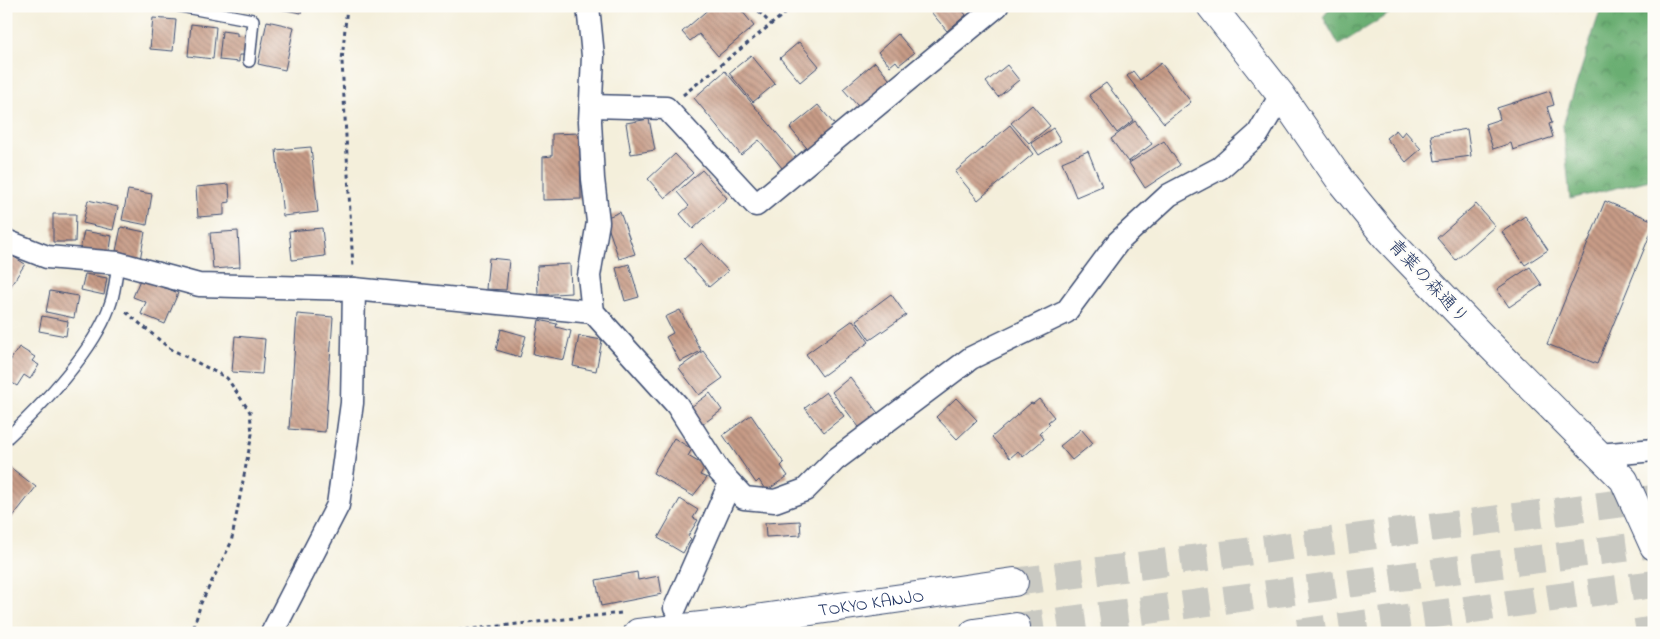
<svg xmlns="http://www.w3.org/2000/svg" width="1660" height="639" viewBox="0 0 1660 639" font-family="'Indie Flower','Klee One',sans-serif">
<style>
.forest{fill:url(#forest-crowns);stroke:#436e68}
.building{fill:url(#building-back-hatch)}
.lines{fill:none;stroke-linecap:round;stroke-linejoin:round}
.trunk-tunnel{stroke:#c9c9c2;stroke-width:28;stroke-dasharray:28 14;stroke-linecap:butt}
.motorway-tunnel{stroke:#c9c9c2;stroke-width:28;stroke-dasharray:28 14;stroke-linecap:butt}
.service-casing{stroke:#3c4c71;stroke-width:14}
.minor-casing{stroke:#3c4c71;stroke-width:25}
.tertiary-casing{stroke:#3c4c71;stroke-width:30}
.trunk-casing{stroke:#3c4c71;stroke-width:30}
.motorway-casing{stroke:#3c4c71;stroke-width:30}
.path{stroke:#3c4c71;stroke-width:3;stroke-dasharray:4 4;stroke-linecap:butt}
.service{stroke:#fff;stroke-width:11}
.minor{stroke:#fff;stroke-width:22}
.tertiary{stroke:#fff;stroke-width:28}
.trunk{stroke:#fff;stroke-width:28}
.motorway{stroke:#fff;stroke-width:28}
.labels{text-anchor:middle;stroke-width:4;stroke-linejoin:round;paint-order:stroke}
.street-label{font-size:18px;fill:#1b2f5e;stroke:#fdfcf7}
</style>
<defs>
<pattern id="forest-crowns" width="20" height="18" patternUnits="userSpaceOnUse" patternTransform="scale(1.25)"><rect width="20" height="18" fill="#6bae72"/><path d="M2 6a3 3 0 1 1 6 0M12 15a3 3 0 1 1 6 0" fill="none" stroke="#578e61"/></pattern>
<pattern id="building-back-hatch" width="6" height="6" patternUnits="userSpaceOnUse" patternTransform="scale(1.25)"><rect width="6" height="6" fill="#c79b86"/><path d="M-1 5l2 2M0 0l6 6M5-1l2 2" fill="none" stroke="#a17f71"/></pattern>
</defs>
<rect width="100%" height="100%" fill="#fdfcf7"/>
<filter id="ink" filterUnits="userSpaceOnUse"><feTurbulence type="fractalNoise" baseFrequency=".02" numOctaves="2"/><feDisplacementMap in="SourceGraphic" scale="10" xChannelSelector="R" yChannelSelector="G"/><feConvolveMatrix kernelMatrix="1 2 1 2 8 2 1 2 1" color-interpolation-filters="sRGB"/></filter>
<filter id="wash" filterUnits="userSpaceOnUse"><feTurbulence type="fractalNoise" baseFrequency=".0096" numOctaves="4" result="noise"/><feDisplacementMap in="SourceGraphic" scale="20" xChannelSelector="R" yChannelSelector="G"/><feGaussianBlur stdDeviation="1.12" result="paint"/><feColorMatrix in="noise" values="0 0 0 0 0 0 0 0 0 0 0 0 0 0 0 0 0 1.4 0 .05"/><feComposite in="paint" operator="in"/></filter>
<g filter="url(#wash)">
<rect width="100%" height="100%" fill="#f4efdb"/>
<!-- forest -->
<g class="forest">
<polygon points="1332,6 1401,6 1339,45 1323,17"/>
<polygon points="1641,6 1654,6 1654,179 1570,199 1563,125 1600,11"/>
</g>
<g id="blocks">
<!-- building -->
<g class="building">
<polygon points="281,6 302,6 301,13 280,9"/>
<polygon points="712,6 738,6 754,26 718,56 699,34 690,41 682,32"/>
<polygon points="926,6 959,6 966,15 947,31"/>
<polygon points="153,18 176,20 173,51 150,49"/>
<polygon points="267,21 294,27 285,70 258,64"/>
<polygon points="191,24 216,27 213,59 188,56"/>
<polygon points="222,31 237,33 237,36 246,37 244,55 239,55 239,62 219,60"/>
<polygon points="898,34 914,53 899,65 896,61 890,66 878,52"/>
<polygon points="799,42 819,66 800,82 780,58"/>
<polygon points="751,55 775,84 753,102 729,73"/>
<polygon points="875,62 894,85 863,112 843,89"/>
<polygon points="1161,63 1191,102 1164,123 1127,76 1133,71 1140,80"/>
<polygon points="1007,65 1019,80 998,97 986,82"/>
<polygon points="725,71 801,162 787,174 759,140 741,155 694,98"/>
<polygon points="1106,83 1134,120 1117,133 1089,95"/>
<polygon points="1550,91 1554,105 1547,107 1552,123 1549,124 1553,137 1513,150 1511,143 1493,149 1485,124 1500,119 1497,108"/>
<polygon points="818,105 839,130 811,153 790,128"/>
<polygon points="1032,105 1050,126 1029,143 1011,123"/>
<polygon points="649,119 655,150 631,154 626,123"/>
<polygon points="1135,121 1152,144 1128,162 1111,139"/>
<polygon points="1010,125 1033,154 978,200 955,172"/>
<polygon points="1053,128 1061,141 1039,155 1031,143"/>
<polygon points="1467,129 1471,156 1435,161 1431,135"/>
<polygon points="1396,130 1401,136 1405,131 1421,149 1406,162 1386,138"/>
<polygon points="580,133 581,199 543,200 543,157 552,156 552,134"/>
<polygon points="1164,141 1180,165 1145,188 1129,163"/>
<polygon points="311,147 318,212 283,216 276,150"/>
<polygon points="1088,151 1102,186 1076,197 1062,162"/>
<polygon points="675,154 693,173 665,198 648,179"/>
<polygon points="702,170 727,198 693,229 680,214 689,206 677,192"/>
<polygon points="229,184 230,202 224,203 224,215 198,217 196,187"/>
<polygon points="128,190 152,194 147,225 122,220"/>
<polygon points="88,200 118,207 113,230 83,223"/>
<polygon points="1605,201 1654,221 1654,225 1597,364 1547,344"/>
<polygon points="1476,204 1495,226 1456,260 1437,238"/>
<polygon points="620,212 635,254 619,259 605,218"/>
<polygon points="53,214 76,214 75,242 53,242"/>
<polygon points="1525,216 1548,250 1525,265 1502,232"/>
<polygon points="121,227 145,232 140,260 115,256"/>
<polygon points="322,228 325,256 292,260 289,231"/>
<polygon points="84,231 112,236 109,256 80,250"/>
<polygon points="238,231 240,267 213,269 210,233"/>
<polygon points="702,243 728,271 709,287 684,259"/>
<polygon points="8,253 25,264 6,293 6,256"/>
<polygon points="489,258 509,260 506,290 486,289"/>
<polygon points="570,264 571,293 538,295 537,266"/>
<polygon points="629,264 639,297 625,301 616,268"/>
<polygon points="1530,267 1542,285 1509,307 1497,289"/>
<polygon points="85,274 107,278 104,295 81,290"/>
<polygon points="141,277 178,293 165,324 141,314 146,302 133,297"/>
<polygon points="50,291 78,296 74,318 46,312"/>
<polygon points="891,294 906,315 870,340 856,320"/>
<polygon points="680,310 701,351 680,362 666,337 673,333 665,317"/>
<polygon points="297,314 333,317 325,432 289,429"/>
<polygon points="42,316 68,321 66,336 39,331"/>
<polygon points="539,320 557,324 556,327 571,331 564,360 533,354"/>
<polygon points="853,320 869,342 822,376 806,354"/>
<polygon points="501,329 526,336 520,357 496,350"/>
<polygon points="235,336 265,339 262,374 232,372"/>
<polygon points="579,336 602,340 596,371 573,366"/>
<polygon points="19,347 35,357 32,361 39,365 30,379 24,375 17,386 6,379 6,367"/>
<polygon points="703,351 723,378 699,395 679,368"/>
<polygon points="850,377 881,417 862,431 832,392"/>
<polygon points="826,392 844,416 824,432 805,408"/>
<polygon points="710,393 722,410 699,427 687,410"/>
<polygon points="956,398 977,420 957,439 936,417"/>
<polygon points="1039,399 1054,417 1048,422 1050,424 1040,433 1044,439 1023,457 1018,451 1010,458 992,437 1031,403 1033,404"/>
<polygon points="751,415 784,463 781,466 788,476 766,491 759,480 756,483 723,435"/>
<polygon points="1081,429 1093,443 1072,460 1060,446"/>
<polygon points="674,438 692,449 688,456 705,466 700,475 707,478 693,496 653,473"/>
<polygon points="6,464 36,487 11,519 6,515"/>
<polygon points="680,499 698,510 693,518 698,520 688,536 691,539 683,553 658,538"/>
<polygon points="800,521 801,535 766,537 765,523"/>
<polygon points="637,572 638,580 659,576 662,594 601,606 596,580"/>
</g>
</g>
</g>
<g filter="url(#ink)">
<use href="#blocks" fill-opacity="0" stroke="#3c4c71" stroke-width="1"/>
<g class="lines">
<!-- trunk-tunnel -->
<g class="trunk-tunnel">
<polyline points="1014,582 1654,499"/>
<polyline points="1636,633 1654,630"/>
</g>
<!-- motorway-tunnel -->
<g class="motorway-tunnel">
<polyline points="1016,627 1654,544"/>
<polyline points="1298,633 1654,584"/>
</g>
<defs>
<g id="service">
<polyline points="180,6 253,20 249,61"/>
<path d="M6 439C42 405 96 350 111 302 115 290 116 276 118 263"/>
</g>
<g id="minor">
<polyline points="588,6 593,56 590,121 593,179 598,222 589,276 593,312 677,405 719,471 744,498 775,501 805,490 835,460 971,358 1066,312 1118,242 1169,195 1220,168 1258,134 1281,95"/>
<polyline points="591,106 666,108 756,205 997,6"/>
<polyline points="6,241 47,257 118,263 199,285 354,289 593,312"/>
<polyline points="1599,455 1654,450"/>
<polyline points="675,608 730,483"/>
<polyline points="272,633 338,505 352,403 354,289"/>
</g>
<polyline id="tertiary" points="1211,6 1281,95 1342,183 1387,238 1486,341 1624,480 1654,546"/>
<g id="trunk">
<path id="s1" d="M638 633 720 624 1014 582"/>
</g>
<polyline id="motorway" points="974,633 1016,627"/>
</defs>
<!-- service casing -->
<use href="#service" class="service-casing"/>
<!-- minor casing -->
<use href="#minor" class="minor-casing"/>
<!-- tertiary casing -->
<use href="#tertiary" class="tertiary-casing"/>
<!-- trunk casing -->
<use href="#trunk" class="trunk-casing"/>
<!-- motorway casing -->
<use href="#motorway" class="motorway-casing"/>
<!-- path -->
<g class="path">
<polyline points="347,6 342,61 353,268"/>
<polyline points="753,6 772,25"/>
<polyline points="683,95 794,6"/>
<polyline points="126,312 169,348 227,378 250,412 252,434 231,543 201,603 192,633"/>
<polyline points="434,633 622,613"/>
</g>
<!-- service -->
<use href="#service" class="service"/>
<!-- minor -->
<use href="#minor" class="minor"/>
<!-- tertiary -->
<use href="#tertiary" class="tertiary"/>
<!-- trunk -->
<use href="#trunk" class="trunk"/>
<!-- motorway -->
<use href="#motorway" class="motorway"/>
</g>
</g>
<g class="labels">
<!-- street labels -->
<g class="street-label">
<text transform="translate(1429 281) rotate(47)" y="6">青葉の森通り</text>
<text dy="6" stroke="none"><textPath href="#s1" startOffset="235">TOKYO KANJO</textPath></text>
</g>
</g>
<!-- margin -->
<rect width="1660" height="639" fill="none" stroke="#fdfcf7" stroke-width="25"/>
</svg>
